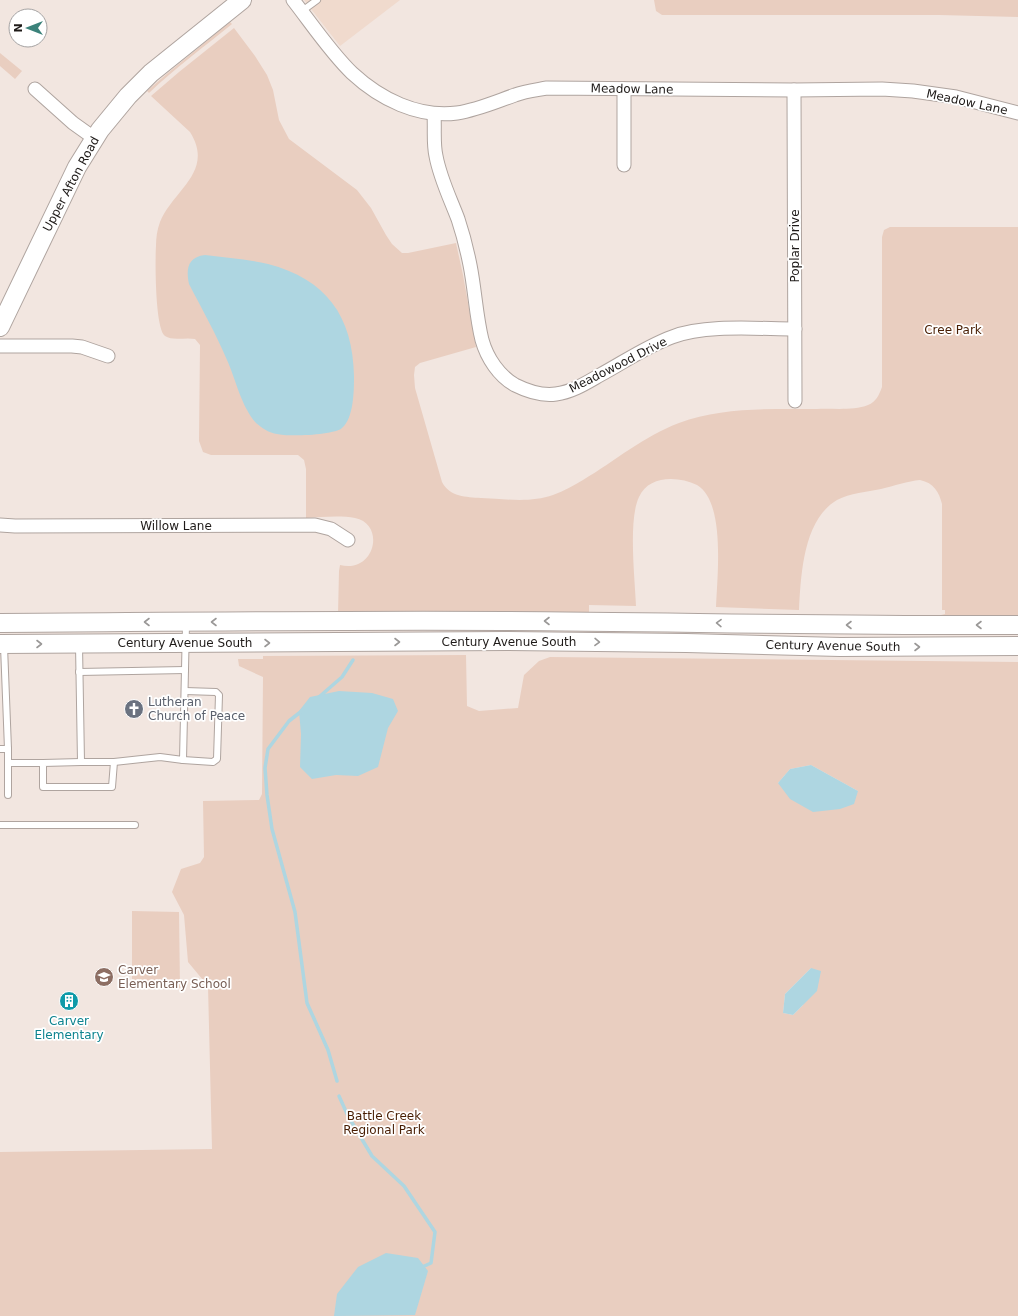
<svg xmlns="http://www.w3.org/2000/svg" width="1018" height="1316" viewBox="0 0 1018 1316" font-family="'DejaVu Sans',sans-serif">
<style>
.commercial{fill:#f0dacd}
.green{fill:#e9cec0;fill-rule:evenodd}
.water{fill:#aed6e1}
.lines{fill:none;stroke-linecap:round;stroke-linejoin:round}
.stream{stroke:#aed6e1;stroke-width:3.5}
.lane-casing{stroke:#afa49f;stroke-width:8}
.street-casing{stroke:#afa49f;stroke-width:15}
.secondary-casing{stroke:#afa49f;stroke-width:20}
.lane{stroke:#fff;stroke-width:6}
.street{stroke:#fff;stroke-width:13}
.secondary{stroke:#fff;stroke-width:18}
.oneway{stroke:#9a9897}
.labels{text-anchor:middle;stroke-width:3.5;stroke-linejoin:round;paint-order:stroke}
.street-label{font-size:12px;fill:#1e1a18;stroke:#fff}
.park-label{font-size:12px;fill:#481d02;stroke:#fff}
.worship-label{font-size:12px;fill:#5b616d;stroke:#fff;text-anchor:start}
.education-label{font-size:12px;fill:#785e54;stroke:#fff;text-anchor:start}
.culture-label{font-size:12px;fill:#0d838f;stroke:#fff}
</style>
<rect width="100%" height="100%" fill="#f2e6e0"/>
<!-- commercial -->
<polygon class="commercial" points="304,0 400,0 340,46"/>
<!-- green -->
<g class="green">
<polygon points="654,0 1018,0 1018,17 939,15 662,15 656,11"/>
<path d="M230 22 232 24C204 47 175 68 149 93L147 91 169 72Z"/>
<path d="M234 28 255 56 267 75 273 90 279 120 289 139 357 190 371 208 386 235 392 244 402 253H408L456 243 463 275 476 347 420 363 415 367 414 375 415 388 442 482C450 497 466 497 481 498 505 499 531 503 553 495 564 491 574 485 583 480 615 461 644 436 679 423 722 407 771 409 817 409 832 408 853 411 868 405 876 402 879 395 882 387V237L884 230 890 227H1018V618H941V615L945 614V610H942V504C939 492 934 483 920 480 908 481 894 486 881 489 867 492 850 493 837 500 803 520 801 575 799 610L716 607C717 578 726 502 697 485 689 481 680 479 671 479 657 479 645 484 639 497 628 520 635 579 636 606L589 605V613L338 614 339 571 340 565C375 574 386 524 355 518 341 515 320 517 306 518V469L304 460 298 455H211L203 452 199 441 200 345 195 339C186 337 172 341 165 336 155 329 155 260 156 246 156 238 157 230 160 222 173 190 215 172 190 132L151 96 179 72Z"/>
<polygon points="0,53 22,71 15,79 0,66"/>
<path d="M466 655 467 706 479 711 518 708 524 675 539 661 550 657 1018 662V1316H0V1152L212 1149 208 986 188 962 184 915 172 892 181 869 200 863 204 857 203 801 259 800 262 794 263 677 239 666 238 659H263V656ZM811 765 858 791 778 783 790 769ZM811 968 803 1005 793 1015 783 1013 785 994Z"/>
<polygon points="132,911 179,912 180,988 132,987"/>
</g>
<!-- water -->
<g class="water">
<path d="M205 255C226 258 247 259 268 264 326 279 353 316 354 376 354 390 354 418 342 428 335 435 288 437 277 434 269 433 262 428 256 423 241 406 236 380 227 360 216 334 202 309 189 284 186 270 187 257 205 255Z"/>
<polygon points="339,691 372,693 393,699 398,711 388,728 378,767 358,776 336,775 312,779 300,767 301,734 299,711 310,697"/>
<polygon points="811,765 858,791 854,804 840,809 813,812 790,799 778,783 790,769"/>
<polygon points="811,968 821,971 817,991 793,1015 783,1013 785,994"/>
<polygon points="386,1253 418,1258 428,1271 415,1315 334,1316 337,1294 358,1267"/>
</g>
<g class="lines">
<!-- stream -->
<g class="stream">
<polyline points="319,697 342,677 353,660"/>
<polyline points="303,710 289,721 268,749 265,768 267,795 272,829 295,912 307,1003 328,1050 337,1081"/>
<polyline points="339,1096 348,1116 372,1156 404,1186 435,1232 431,1263 420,1268"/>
</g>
<defs>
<g id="lane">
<polyline points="302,11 317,0"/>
<polyline points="79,645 81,762 114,762 160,757 183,760 186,624"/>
<polyline points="79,672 185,670"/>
<polyline points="0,749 8,749 4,646"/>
<polyline points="8,749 8,795"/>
<polyline points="183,760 213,762 217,759 219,695 216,692 185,691"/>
<polyline points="81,762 43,763 43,787 112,787 114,762"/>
<polyline points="8,763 43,763"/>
<polyline points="0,825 135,825"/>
</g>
<g id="street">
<path d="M293 0C311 23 331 53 352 73 380 99 418 118 457 113 477 110 495 102 515 95 525 91 536 90 547 88L794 90 882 89 913 91 956 97 1018 113"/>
<polyline points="35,89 73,123 94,138"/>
<polyline points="624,89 624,165"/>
<polyline points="794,90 795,401"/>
<path d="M434 114C435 128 433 143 436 156 440 178 450 198 458 219 463 234 467 250 470 265 475 290 476 316 482 340 487 358 499 376 515 385 527 391 542 396 556 394 572 392 586 383 600 375 624 362 647 346 672 337 706 324 759 329 795 329"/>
<polyline points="0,346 72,346 82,347 108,356"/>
<polyline points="0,525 15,526 315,525 331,529 348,540"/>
</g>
<g id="secondary">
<polyline points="0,327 77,167 100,130 128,96 151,73 242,0"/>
<path d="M0 623C169 622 338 620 506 621 677 622 847 626 1018 625"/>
<polyline points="0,644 507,641 686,643 840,647 1018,646"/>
</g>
</defs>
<!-- lane casing -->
<use href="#lane" class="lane-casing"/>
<!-- street casing -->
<use href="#street" class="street-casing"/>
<!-- secondary casing -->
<use href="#secondary" class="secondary-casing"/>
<!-- lane -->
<use href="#lane" class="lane"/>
<!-- street -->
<use href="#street" class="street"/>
<!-- secondary -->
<use href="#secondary" class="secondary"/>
</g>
<!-- one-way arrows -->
<defs><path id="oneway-chevron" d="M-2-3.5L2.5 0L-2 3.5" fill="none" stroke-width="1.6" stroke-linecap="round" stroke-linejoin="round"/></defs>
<g class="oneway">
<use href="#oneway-chevron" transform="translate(547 621) rotate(-180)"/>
<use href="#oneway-chevron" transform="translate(147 622) rotate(180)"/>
<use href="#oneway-chevron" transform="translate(214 622) rotate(180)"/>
<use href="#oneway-chevron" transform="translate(719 623) rotate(-179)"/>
<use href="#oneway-chevron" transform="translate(849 625) rotate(-180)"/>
<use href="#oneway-chevron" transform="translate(979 625) rotate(180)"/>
<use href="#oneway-chevron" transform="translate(397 642)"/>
<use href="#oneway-chevron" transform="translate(597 642) rotate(1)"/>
<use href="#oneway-chevron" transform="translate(267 643)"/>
<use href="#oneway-chevron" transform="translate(39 644)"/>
<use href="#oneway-chevron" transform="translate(917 647)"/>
</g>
<!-- icons -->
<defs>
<symbol id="church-disc" viewBox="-11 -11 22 22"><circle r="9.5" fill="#6b7280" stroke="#fff"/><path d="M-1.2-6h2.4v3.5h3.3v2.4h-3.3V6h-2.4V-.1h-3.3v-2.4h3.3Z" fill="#fff"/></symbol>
<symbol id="school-disc" viewBox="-11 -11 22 22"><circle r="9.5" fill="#8d6e63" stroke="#fff"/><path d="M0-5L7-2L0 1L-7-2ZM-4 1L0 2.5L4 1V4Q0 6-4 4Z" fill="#fff"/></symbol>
<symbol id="building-disc" viewBox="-11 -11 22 22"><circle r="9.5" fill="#0f9aa8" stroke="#fff"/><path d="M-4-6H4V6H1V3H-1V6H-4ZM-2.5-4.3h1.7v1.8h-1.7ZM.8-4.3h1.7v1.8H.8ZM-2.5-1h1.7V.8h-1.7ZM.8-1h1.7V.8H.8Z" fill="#fff"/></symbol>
</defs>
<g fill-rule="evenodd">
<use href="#church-disc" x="123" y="698" width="22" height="22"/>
<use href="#school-disc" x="93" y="966" width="22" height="22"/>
<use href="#building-disc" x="58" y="990" width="22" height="22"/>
</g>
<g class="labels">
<!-- street labels -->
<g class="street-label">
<text transform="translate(632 89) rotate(1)" y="4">Meadow Lane</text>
<text transform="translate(967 102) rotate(12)" y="4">Meadow Lane</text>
<text transform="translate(71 184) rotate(-62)" y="4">Upper Afton Road</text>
<text transform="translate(795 246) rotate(-90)" y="4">Poplar Drive</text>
<text transform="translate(618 365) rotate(-27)" y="4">Meadowood Drive</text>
<text x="176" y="530">Willow Lane</text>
<text x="509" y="646">Century Avenue South</text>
<text x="185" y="647">Century Avenue South</text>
<text transform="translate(833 646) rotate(1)" y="4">Century Avenue South</text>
</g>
<!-- park labels -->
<g class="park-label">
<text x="953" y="334">Cree Park</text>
<text x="384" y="1120">Battle Creek<tspan x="384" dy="14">Regional Park</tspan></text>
</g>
<!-- worship labels -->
<g class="worship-label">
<text x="148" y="706">Lutheran<tspan x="148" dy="14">Church of Peace</tspan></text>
</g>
<!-- education labels -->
<g class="education-label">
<text x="118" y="974">Carver<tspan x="118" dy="14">Elementary School</tspan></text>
</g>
<!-- culture labels -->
<g class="culture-label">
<text x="69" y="1025">Carver<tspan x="69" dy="14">Elementary</tspan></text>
</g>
</g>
<!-- north arrow -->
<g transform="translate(28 28) rotate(270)"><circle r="19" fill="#ffffff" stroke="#a5a3a3"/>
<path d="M0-3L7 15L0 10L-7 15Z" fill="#3b827a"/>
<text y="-6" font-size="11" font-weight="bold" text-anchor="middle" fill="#1e1a18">N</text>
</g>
</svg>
